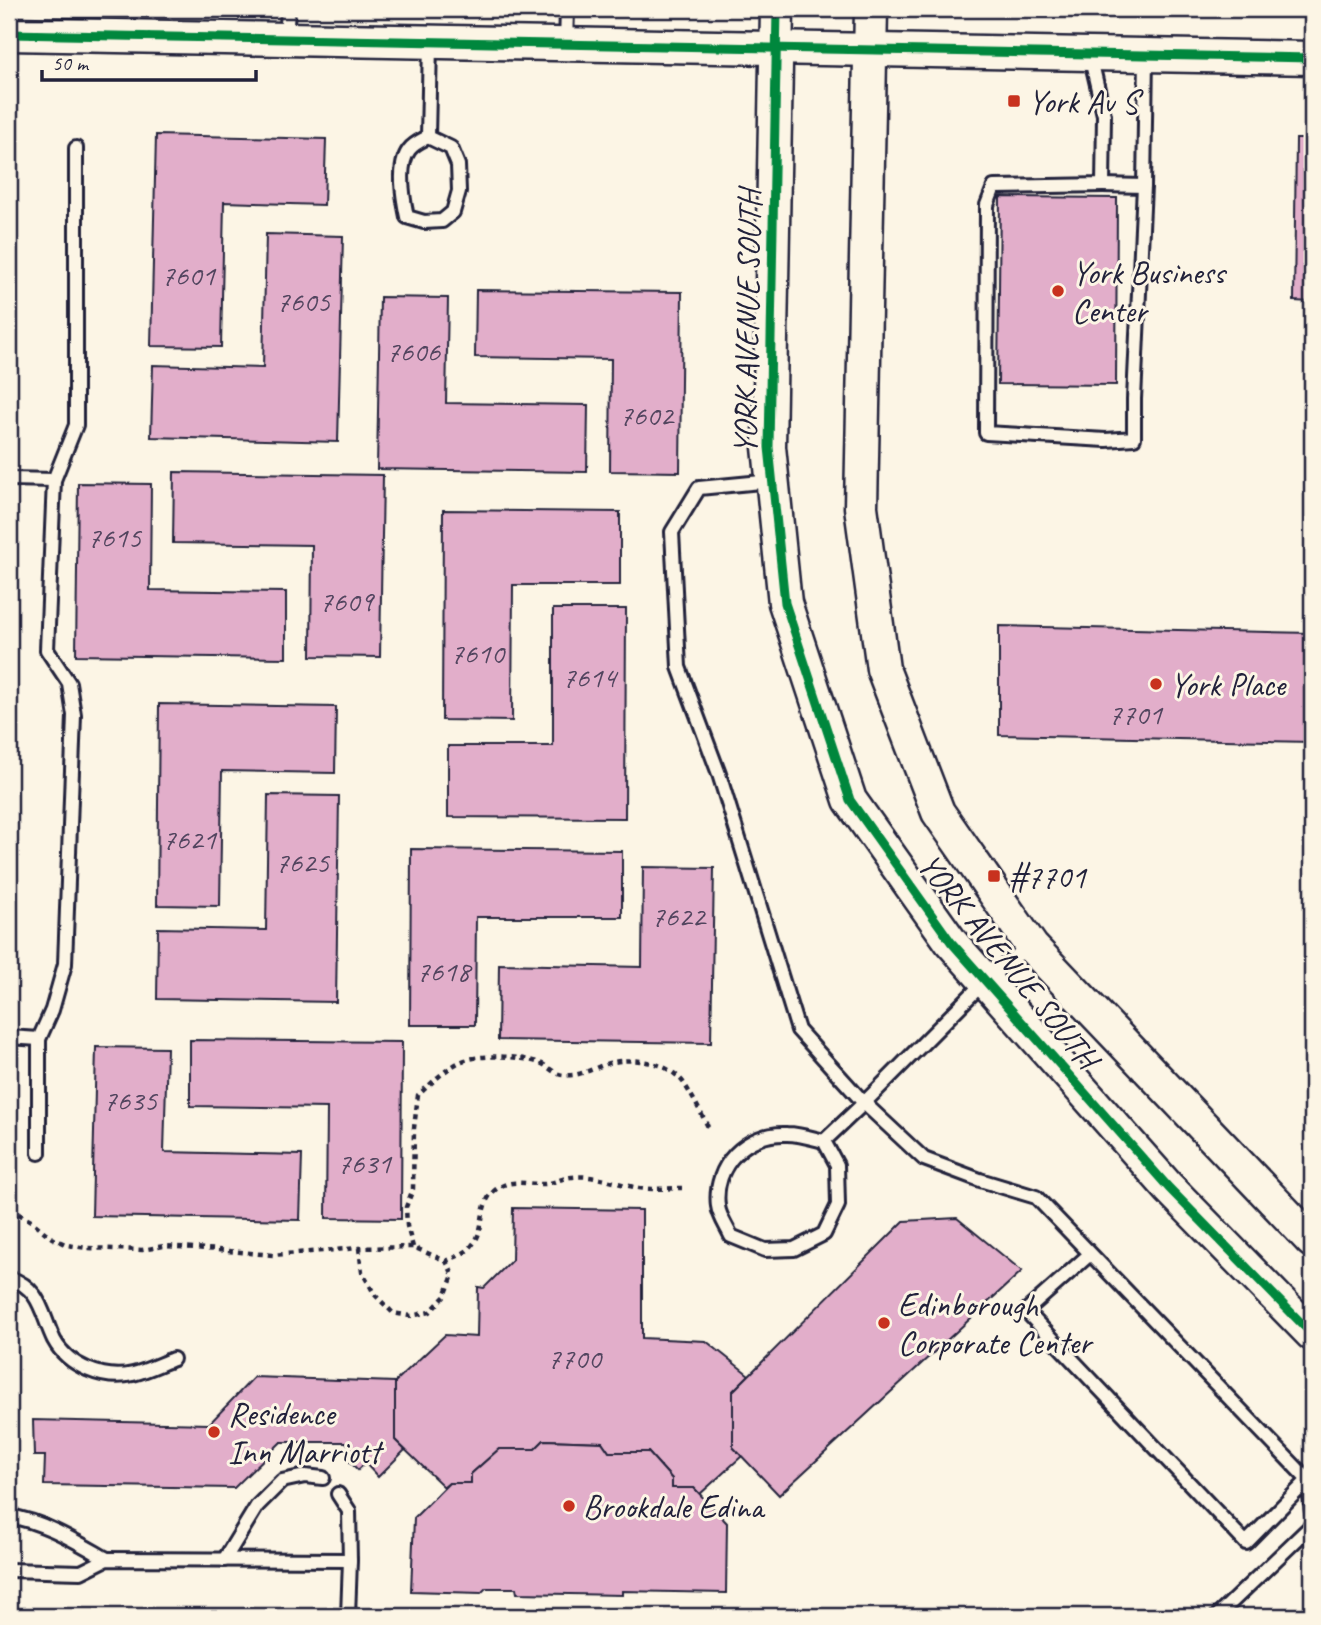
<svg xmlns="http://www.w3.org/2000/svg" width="1321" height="1625" viewBox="0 0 1321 1625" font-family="Caveat,sans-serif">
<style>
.building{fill:#e2aeca;stroke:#22223b;stroke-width:2}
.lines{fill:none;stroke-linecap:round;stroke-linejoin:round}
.service-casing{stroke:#22223b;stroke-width:18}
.tertiary-casing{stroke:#22223b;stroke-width:37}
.path{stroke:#22223b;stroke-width:4.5;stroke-dasharray:5 5;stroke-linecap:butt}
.service{stroke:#fcf5e5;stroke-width:12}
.tertiary{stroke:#fcf5e5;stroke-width:32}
.cycleway-casing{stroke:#fcf5e5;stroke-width:13}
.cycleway{stroke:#00873e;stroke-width:9}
.poi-dot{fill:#c8321e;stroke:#fcf5e5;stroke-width:2.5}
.labels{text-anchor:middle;stroke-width:6;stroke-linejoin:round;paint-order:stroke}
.number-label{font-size:30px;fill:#52455f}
.poi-label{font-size:33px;fill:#22223b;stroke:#fcf5e5;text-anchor:start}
.street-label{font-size:33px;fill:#22223b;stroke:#fcf5e5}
</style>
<rect width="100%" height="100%" fill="#fcf5e5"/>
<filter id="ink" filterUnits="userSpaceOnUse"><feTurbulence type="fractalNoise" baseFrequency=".0143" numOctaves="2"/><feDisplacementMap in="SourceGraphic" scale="14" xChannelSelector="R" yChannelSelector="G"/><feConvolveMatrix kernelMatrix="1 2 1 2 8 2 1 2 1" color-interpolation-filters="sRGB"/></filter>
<g filter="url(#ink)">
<!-- building -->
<g class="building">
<polygon points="156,135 326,139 324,205 224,202 221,347 151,346"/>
<polygon points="1296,139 1312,139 1312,302 1294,301"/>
<polygon points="1000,197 1117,198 1116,385 998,384"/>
<polygon points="266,234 343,236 338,442 151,437 153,365 263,368"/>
<polygon points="476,290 682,292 680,472 610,471 611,359 475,357"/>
<polygon points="380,297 448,298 446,403 588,405 587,472 377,469"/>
<polygon points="174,472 383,475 380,657 311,656 312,545 173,543"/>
<polygon points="78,483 151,484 150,590 286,592 286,658 76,655"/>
<polygon points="443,510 620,512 620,585 513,585 512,721 442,720"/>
<polygon points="553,609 626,609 625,818 448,817 448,746 553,746"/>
<polygon points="999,626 1312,633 1312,742 999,735"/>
<polygon points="159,704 336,707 335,773 222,771 220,906 157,905"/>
<polygon points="268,795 339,796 336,1002 157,999 158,928 266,930"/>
<polygon points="411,849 622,851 622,917 476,917 475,1025 410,1025"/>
<polygon points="643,867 714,868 711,1043 498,1040 499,964 642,967"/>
<polygon points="190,1040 402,1042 401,1219 326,1218 327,1108 190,1106"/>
<polygon points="96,1047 167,1048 164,1152 302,1155 300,1220 92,1216"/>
<polygon points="513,1208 642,1210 642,1338 706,1341 749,1375 733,1391 733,1447 742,1456 700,1494 694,1488 672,1488 672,1479 648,1452 609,1452 602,1442 544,1440 535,1449 499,1449 471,1474 471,1483 449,1483 444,1487 395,1440 395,1382 445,1335 477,1337 478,1287 484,1288 512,1260"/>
<polygon points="957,1218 1022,1271 779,1495 733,1447 733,1391 904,1221"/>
<polygon points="254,1377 395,1382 395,1440 405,1450 378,1477 365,1463 358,1470 348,1460 355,1452 346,1442 281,1442 234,1488 44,1485 45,1456 34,1456 33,1420 209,1424"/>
<polygon points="544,1440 602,1442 609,1452 648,1452 672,1479 672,1488 694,1488 727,1523 726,1593 622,1591 622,1595 517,1593 516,1588 486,1588 481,1593 411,1591 414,1518 449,1483 471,1483 471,1474 499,1449 535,1449"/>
</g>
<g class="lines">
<defs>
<g id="service">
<polyline points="286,39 288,9"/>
<polyline points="566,44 567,9"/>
<polyline points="1090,55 1104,115 1103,185 994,187 987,205 986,433 1106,440 1134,438 1134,399 1144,186 1146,57"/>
<path d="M428 137 451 148 458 165 459 191 453 212 442 221 424 222 407 217C403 198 397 166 409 150 413 144 422 140 428 137L430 43"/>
<polyline points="1103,185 1144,186"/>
<polyline points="9,479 54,480"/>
<polyline points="772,481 699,488 672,532 679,667 719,774 798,1030 864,1103 985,981 1030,945"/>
<polyline points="9,1037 39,1039 52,1010 65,964 74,715 69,683 47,650 54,480 76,425 76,148"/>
<polyline points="39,1039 39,1153"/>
<path d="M824 1141 837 1165 838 1205 824 1234 794 1249 765 1250 731 1236C727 1227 719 1216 718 1206 713 1166 746 1132 787 1134 799 1134 812 1138 824 1141L864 1103 924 1159 980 1180 1036 1197 1308 1480 1246 1543 1026 1311 1090 1254"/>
<path d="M9 1278C41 1288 41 1313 54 1340 68 1366 104 1381 133 1374 146 1371 160 1364 173 1359"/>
<polyline points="1308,1480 1312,1513"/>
<polyline points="338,1494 349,1511 350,1560"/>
<path d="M9 1516C45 1522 75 1541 107 1559"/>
<polyline points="224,1560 257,1506 282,1481 305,1476 323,1478"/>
<polyline points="9,1570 81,1572 107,1559 350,1560 348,1616"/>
<polyline points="1217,1616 1312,1525"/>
</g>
<g id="tertiary">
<polyline points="777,9 769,447 785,603 850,800 951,942 1169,1188 1312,1334"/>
<polyline points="871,9 861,507 883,669 938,812 1032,947 1312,1241"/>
<polyline points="9,34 1312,58"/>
</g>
</defs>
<!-- service casing -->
<use href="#service" class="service-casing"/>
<!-- tertiary casing -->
<use href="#tertiary" class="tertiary-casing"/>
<!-- path -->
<g class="path">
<path d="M9 1210 15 1212 31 1221 52 1238 67 1245 87 1248 142 1250 164 1246 195 1248 273 1255 359 1248 413 1247 446 1261C456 1257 467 1253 473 1244 486 1229 478 1205 494 1191 511 1177 526 1185 545 1184 554 1183 562 1178 571 1177 593 1174 617 1184 639 1188 653 1190 668 1188 682 1188"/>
<path d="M413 1247 407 1226 406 1207 413 1189 414 1128 418 1095C431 1084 445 1069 460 1062 480 1053 520 1056 540 1063 548 1066 554 1074 563 1075 580 1077 593 1068 609 1063 634 1057 666 1061 683 1082 693 1097 701 1113 709 1129"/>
<polyline points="359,1248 362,1272 375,1295 393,1313 410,1316 430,1312 445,1296 453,1275 446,1261"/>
</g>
<!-- service -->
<use href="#service" class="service"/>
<!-- tertiary -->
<use href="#tertiary" class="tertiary"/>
<defs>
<g id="cycleway">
<polyline points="777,9 769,447 785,603 850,800 951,942 1169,1188 1312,1334"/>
<polyline points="9,34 1312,58"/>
</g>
</defs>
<!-- cycleway casing -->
<use href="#cycleway" class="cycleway-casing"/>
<!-- cycleway -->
<use href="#cycleway" class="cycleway"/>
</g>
</g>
<!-- markers -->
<g class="poi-dot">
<rect x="1007" y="94" width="14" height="14" rx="3.5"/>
<circle cx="1058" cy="291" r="7"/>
<circle cx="1156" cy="684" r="7"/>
<rect x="987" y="869" width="14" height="14" rx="3.5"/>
<circle cx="884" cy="1323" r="7"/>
<circle cx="214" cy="1432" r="7"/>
<circle cx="569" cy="1506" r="7"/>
</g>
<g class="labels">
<!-- number labels -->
<g class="number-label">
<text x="188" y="285">7601</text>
<text x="303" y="311">7605</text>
<text x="413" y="361">7606</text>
<text x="646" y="425">7602</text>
<text x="114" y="547">7615</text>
<text x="346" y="611">7609</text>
<text x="477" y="663">7610</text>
<text x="589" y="687">7614</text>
<text x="1135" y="724">7701</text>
<text x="189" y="849">7621</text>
<text x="302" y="872">7625</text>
<text x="678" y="926">7622</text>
<text x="443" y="981">7618</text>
<text x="130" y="1110">7635</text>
<text x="364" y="1173">7631</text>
<text x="574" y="1368">7700</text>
</g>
<!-- poi labels -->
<g class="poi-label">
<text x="1028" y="113">York Av S</text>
<text x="1072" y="284">York Business<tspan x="1072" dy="38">Center</tspan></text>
<text x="1170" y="696">York Place</text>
<text x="1008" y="888">#7701</text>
<text x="898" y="1316">Edinborough<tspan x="898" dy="38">Corporate Center</tspan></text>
<text x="228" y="1425">Residence<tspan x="228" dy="38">Inn Marriott</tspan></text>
<text x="583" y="1518">Brookdale Edina</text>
</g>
<!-- street labels -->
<g class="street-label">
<text transform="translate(746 322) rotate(-89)" y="12">YORK AVENUE SOUTH</text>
<text transform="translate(1009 960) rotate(51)" y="12">YORK AVENUE SOUTH</text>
</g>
</g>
<!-- margin -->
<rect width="1321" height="1625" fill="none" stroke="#fcf5e5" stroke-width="35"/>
<rect x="18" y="18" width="1286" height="1590" fill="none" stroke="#22223b" stroke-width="2.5" filter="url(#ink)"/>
<!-- scale -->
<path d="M42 70v10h214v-10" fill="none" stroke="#22223b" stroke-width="3.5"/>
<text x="52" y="70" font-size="21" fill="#22223b" stroke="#fcf5e5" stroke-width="5" paint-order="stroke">50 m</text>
</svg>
